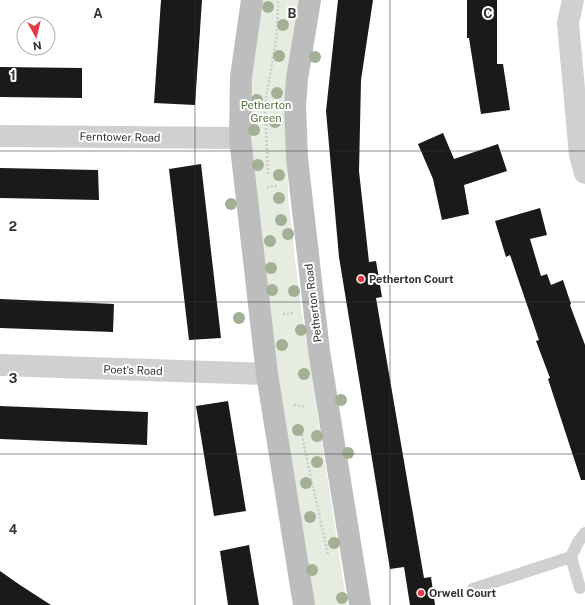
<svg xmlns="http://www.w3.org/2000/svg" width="585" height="605" viewBox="0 0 585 605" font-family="'Public Sans',sans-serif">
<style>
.green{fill:#e6ecdf}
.building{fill:#1a1a1a}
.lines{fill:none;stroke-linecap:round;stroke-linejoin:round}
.path{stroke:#cdcdcd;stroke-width:2.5;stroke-dasharray:2 2;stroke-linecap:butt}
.lane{stroke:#d0d0d0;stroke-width:12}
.street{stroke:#d0d0d0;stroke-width:22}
.secondary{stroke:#bdbdbd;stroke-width:22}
.tree{fill:#a2b095}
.grid{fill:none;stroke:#333;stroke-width:1;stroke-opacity:0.55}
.poi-dot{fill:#e63946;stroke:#fff;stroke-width:1.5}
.labels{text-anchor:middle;stroke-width:4;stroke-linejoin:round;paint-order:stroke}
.park-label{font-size:11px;fill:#56703f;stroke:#fff}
.street-label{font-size:11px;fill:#333;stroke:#fff}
.poi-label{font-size:11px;font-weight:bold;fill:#333;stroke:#fff;text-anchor:start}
.grid-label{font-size:13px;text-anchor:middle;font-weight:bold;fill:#333;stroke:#fff;stroke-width:4;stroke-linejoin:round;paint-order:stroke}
</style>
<rect width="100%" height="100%" fill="#fff"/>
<!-- green -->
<polygon class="green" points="259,0 300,0 286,105 288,197 300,301 347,605 311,605 285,436 247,133"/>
<!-- building -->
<g class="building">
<polygon points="161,0 202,0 195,105 154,103"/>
<polygon points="338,0 373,0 361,80 359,171 369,262 376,261 382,297 376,298 424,578 431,577 435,605 410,605 404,567 390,569 348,312 339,257 326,111"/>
<polygon points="467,0 497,0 497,64 503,64 510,110 481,114 469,38 467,38"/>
<polygon points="0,67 82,68 82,98 0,97"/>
<polygon points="443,133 454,159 498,144 507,171 464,185 469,214 442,220 433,179 418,144"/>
<polygon points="201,164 221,338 189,340 169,169"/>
<polygon points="0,168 98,170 99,200 0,198"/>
<polygon points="540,208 547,235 530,239 541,276 547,274 551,285 563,280 571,304 570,305 585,345 585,480 581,480 548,379 550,378 536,341 539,340 510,255 506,257 495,221"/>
<polygon points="0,299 114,304 113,332 0,328"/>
<polygon points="228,401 246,511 214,516 196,406"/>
<polygon points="0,406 148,412 147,445 0,439"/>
<polygon points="249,545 259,605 228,605 220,551"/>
<polygon points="0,571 20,585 51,605 0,605"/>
</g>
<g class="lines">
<!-- path -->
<g class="path">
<polyline points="268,174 265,105 277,33 278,0"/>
<polyline points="267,187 278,186"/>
<polyline points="283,314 294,313"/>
<polyline points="294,405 306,407"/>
<polyline points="300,427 328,555"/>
</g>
<!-- lane -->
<g class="lane">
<polyline points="571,557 580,588"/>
<polyline points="473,589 571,557 578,542 585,533"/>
</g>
<!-- street -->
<g class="street">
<polyline points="573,0 568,23 580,155 585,173"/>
<polyline points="0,136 240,138"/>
<polyline points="0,365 267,374"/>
</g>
<!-- secondary -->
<g class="secondary">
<polyline points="252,0 241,77 240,138 267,374 304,605"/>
<polyline points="310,0 297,79 295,105 297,158 319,351 360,605"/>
</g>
</g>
<!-- trees -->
<g class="tree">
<circle cx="268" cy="7" r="6"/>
<circle cx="283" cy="25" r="6"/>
<circle cx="279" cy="56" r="6"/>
<circle cx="315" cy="57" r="6"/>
<circle cx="277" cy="93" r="6"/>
<circle cx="257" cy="100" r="6"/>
<circle cx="275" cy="122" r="6"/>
<circle cx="254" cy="130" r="6"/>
<circle cx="258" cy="165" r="6"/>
<circle cx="279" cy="175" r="6"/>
<circle cx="279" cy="198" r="6"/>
<circle cx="231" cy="204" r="6"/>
<circle cx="281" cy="220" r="6"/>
<circle cx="288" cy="234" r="6"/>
<circle cx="270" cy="241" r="6"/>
<circle cx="271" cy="268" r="6"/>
<circle cx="272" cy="290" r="6"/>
<circle cx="294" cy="291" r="6"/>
<circle cx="239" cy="318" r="6"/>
<circle cx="301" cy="330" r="6"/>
<circle cx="282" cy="345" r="6"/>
<circle cx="304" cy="374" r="6"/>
<circle cx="341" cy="400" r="6"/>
<circle cx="298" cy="430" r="6"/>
<circle cx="317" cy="436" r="6"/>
<circle cx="348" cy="453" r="6"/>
<circle cx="317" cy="462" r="6"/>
<circle cx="306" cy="483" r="6"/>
<circle cx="310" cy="517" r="6"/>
<circle cx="334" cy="543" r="6"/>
<circle cx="312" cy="570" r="6"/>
<circle cx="342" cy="598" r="6"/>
</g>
<!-- grid -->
<path class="grid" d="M195 0V605M390 0V605M0 151H585M0 302H585M0 454H585"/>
<!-- markers -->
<g class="poi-dot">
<circle cx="361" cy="279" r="4"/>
<circle cx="421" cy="593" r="4"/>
</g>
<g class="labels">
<!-- park labels -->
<g class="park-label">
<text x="266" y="109">Petherton<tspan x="266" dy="13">Green</tspan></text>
</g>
<!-- street labels -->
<g class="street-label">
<text transform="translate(120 137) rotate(1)" y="4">Ferntower Road</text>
<text transform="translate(313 303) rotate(-97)" y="4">Petherton Road</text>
<text transform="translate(133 370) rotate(2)" y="4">Poet's Road</text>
</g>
<!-- poi labels -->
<g class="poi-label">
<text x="369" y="283">Petherton Court</text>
<text x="429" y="597">Orwell Court</text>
</g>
</g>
<g class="grid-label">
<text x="98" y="18">A</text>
<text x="292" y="18">B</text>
<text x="488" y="18">C</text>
<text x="13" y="80">1</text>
<text x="13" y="231">2</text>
<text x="13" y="383">3</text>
<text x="13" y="534">4</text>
</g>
<!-- north arrow -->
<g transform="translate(36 36) rotate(172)"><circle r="19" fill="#ffffff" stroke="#adadad"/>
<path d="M0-3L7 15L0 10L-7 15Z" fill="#e63946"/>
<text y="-6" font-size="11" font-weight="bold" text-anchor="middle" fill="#333333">N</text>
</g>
</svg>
